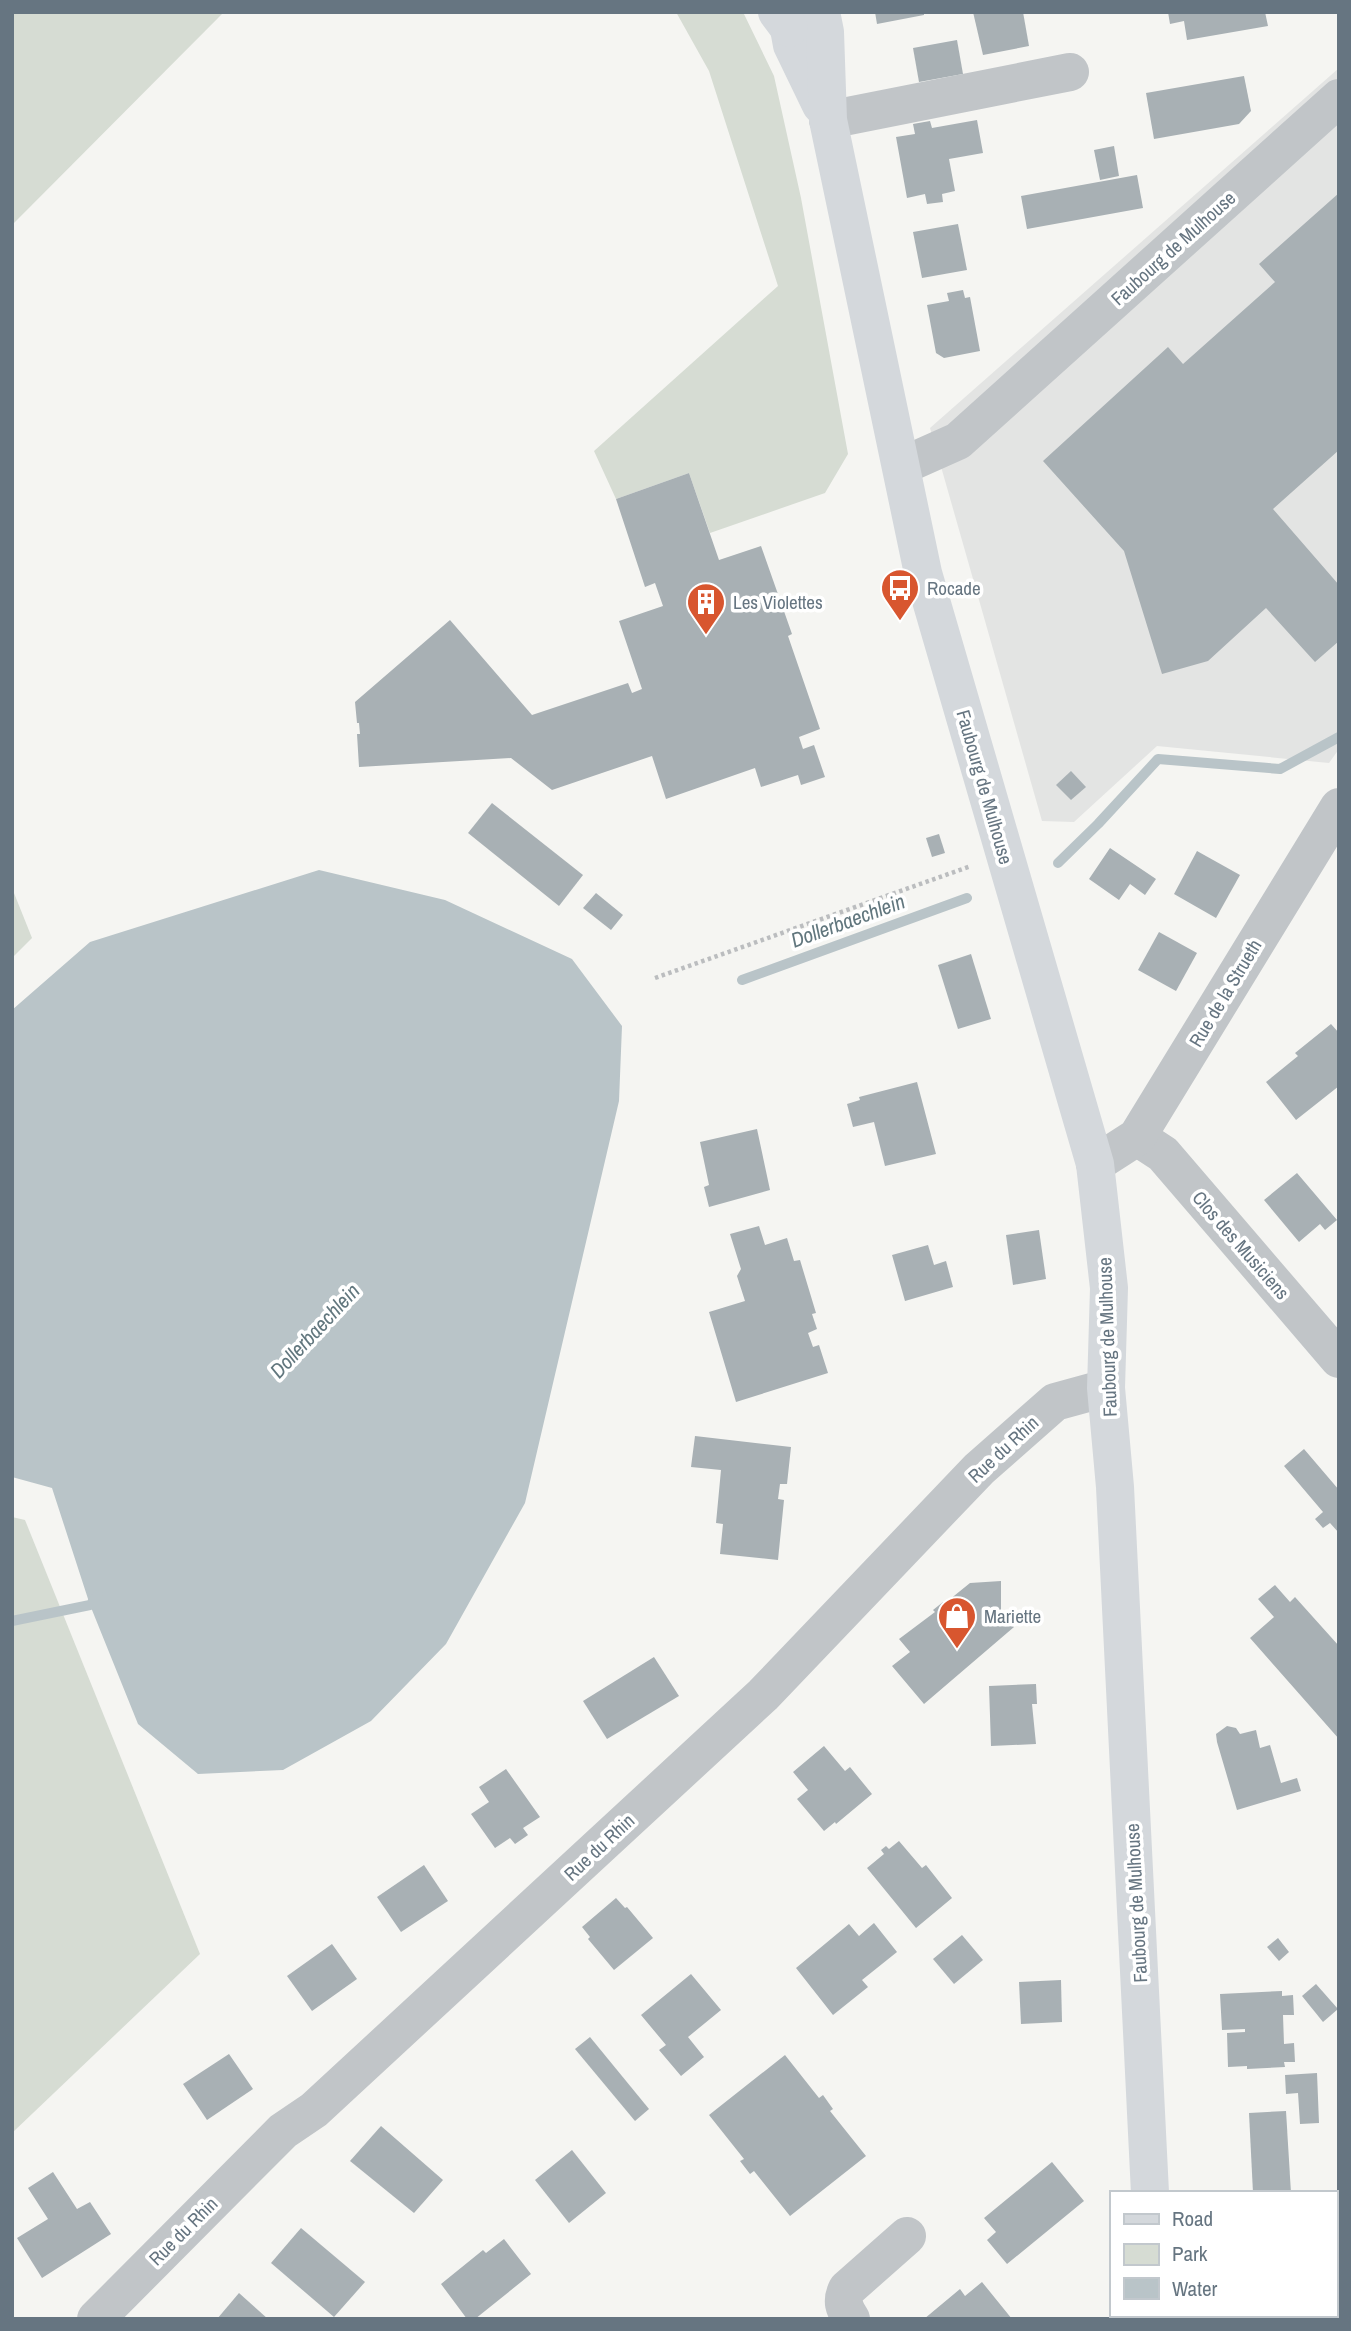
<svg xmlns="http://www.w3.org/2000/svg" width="1351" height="2331" viewBox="0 0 1351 2331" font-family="'Archivo Narrow',sans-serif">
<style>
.built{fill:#e3e4e3}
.green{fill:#d6dcd3}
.water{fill:#b9c4c8}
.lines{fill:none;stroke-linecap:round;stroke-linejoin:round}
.stream{stroke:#b9c4c8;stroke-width:10}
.building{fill:#a8b0b4}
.path{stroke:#bbbdbf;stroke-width:4.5;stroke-dasharray:3.5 3.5;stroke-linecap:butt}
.minor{stroke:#c1c5c8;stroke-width:38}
.major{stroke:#d4d8dc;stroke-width:38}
.highway{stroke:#d4d8dc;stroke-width:38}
.labels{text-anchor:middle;stroke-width:7;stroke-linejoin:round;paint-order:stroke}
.street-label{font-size:19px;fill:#667581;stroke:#fff}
.poi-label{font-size:19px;fill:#667581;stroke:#fff;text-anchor:start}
.water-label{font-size:21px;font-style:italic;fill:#62777e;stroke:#fff}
</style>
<rect width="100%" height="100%" fill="#f5f5f2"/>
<!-- built -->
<polygon class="built" points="1339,68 1339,749 1329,763 1157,746 1074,822 1042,821 930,428"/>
<!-- green -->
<g class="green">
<polygon points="12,12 224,12 12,225"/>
<polygon points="676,12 743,12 774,76 801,198 848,454 825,493 710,533 689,473 616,499 594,451 778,286 709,71"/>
<polygon points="12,888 32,938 12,958"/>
<polygon points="12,1517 25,1520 200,1954 12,2133"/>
</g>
<!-- water -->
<polygon class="water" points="319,870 445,900 572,959 622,1026 619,1101 525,1503 446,1644 371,1721 283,1770 198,1774 138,1724 90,1605 52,1488 12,1477 12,1010 90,942"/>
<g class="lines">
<!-- stream -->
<g class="stream">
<polyline points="1058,863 1098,824 1158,759 1280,769 1339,737"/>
<polyline points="742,980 967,898"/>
<polyline points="12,1621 90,1605 98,1595"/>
</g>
</g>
<!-- building -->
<g class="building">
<polygon points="875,12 924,12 924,15 877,24"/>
<polygon points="973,12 1023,12 1029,46 983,55"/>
<polygon points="1168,12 1265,12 1268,26 1187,40 1184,21 1170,24"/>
<polygon points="957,40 963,74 919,82 913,48"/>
<polygon points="1244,76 1251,111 1239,124 1154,139 1146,93"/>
<polygon points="977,120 983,153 949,159 955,191 942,194 943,202 927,204 925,194 907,198 896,137 915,134 913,124 930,121 932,128"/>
<polygon points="1114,146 1119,176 1100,180 1094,150"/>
<polygon points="1137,175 1143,208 1027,229 1021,196"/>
<polygon points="1339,193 1339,450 1273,509 1339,585 1339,641 1315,662 1266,608 1208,661 1162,674 1124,551 1043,461 1168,347 1183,364 1275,282 1259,264"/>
<polygon points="958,224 967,270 922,278 913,232"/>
<polygon points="963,290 965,298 970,297 980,351 944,358 936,353 927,305 949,301 947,293"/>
<polygon points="689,473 719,560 761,546 792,634 788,636 820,729 799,737 803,749 814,745 825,777 801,785 798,775 761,787 755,768 666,799 652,756 552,790 511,758 359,767 357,734 360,734 359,723 357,723 355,702 450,620 532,715 628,683 632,693 642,689 619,621 663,606 655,583 645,587 616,499"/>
<polygon points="1071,771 1086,787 1071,800 1056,785"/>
<polygon points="492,803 583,875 559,906 468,833"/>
<polygon points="939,834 945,853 932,857 926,838"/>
<polygon points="1110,848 1156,879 1145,895 1130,884 1119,900 1089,879"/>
<polygon points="1197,851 1240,875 1216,918 1174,894"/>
<polygon points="596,893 623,915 611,930 583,908"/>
<polygon points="1159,932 1197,953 1176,991 1138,970"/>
<polygon points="971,954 991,1019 958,1029 938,965"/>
<polygon points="1331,1024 1339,1033 1339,1086 1296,1120 1266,1082 1298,1056 1295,1053"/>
<polygon points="917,1082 936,1154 885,1166 874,1122 853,1127 847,1104 860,1100 859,1097"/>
<polygon points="757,1129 770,1190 709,1207 704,1187 709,1185 700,1142"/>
<polygon points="1297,1173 1337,1220 1325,1230 1320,1224 1299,1242 1264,1200"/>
<polygon points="759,1226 765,1245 787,1238 794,1261 800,1260 816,1313 812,1314 817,1329 808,1333 813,1347 819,1345 828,1373 736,1402 709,1312 745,1301 737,1276 741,1269 730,1234"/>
<polygon points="1039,1230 1046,1279 1013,1285 1006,1235"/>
<polygon points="928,1245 934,1265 946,1261 953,1287 905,1301 892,1255"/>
<polygon points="695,1436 791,1447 787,1484 780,1484 778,1499 784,1500 778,1560 720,1554 723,1524 716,1523 721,1470 691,1467"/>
<polygon points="1304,1449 1339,1490 1339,1533 1330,1523 1323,1528 1315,1519 1323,1512 1284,1466"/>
<polygon points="1001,1581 1001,1611 1014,1627 924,1704 892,1666 910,1652 899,1639 935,1612 933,1610 943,1602 944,1604 970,1583"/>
<polygon points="1275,1585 1290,1602 1295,1597 1339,1646 1339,1739 1250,1638 1274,1617 1258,1599"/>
<polygon points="654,1657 679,1696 607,1739 583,1701"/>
<polygon points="1036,1684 1037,1704 1032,1704 1036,1744 991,1746 989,1686"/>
<polygon points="1227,1726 1236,1728 1240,1734 1256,1730 1260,1748 1270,1745 1281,1783 1297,1778 1301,1791 1237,1810 1217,1742 1216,1734"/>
<polygon points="824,1746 845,1771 850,1767 872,1794 836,1824 835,1822 824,1831 797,1799 808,1790 793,1772"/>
<polygon points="506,1769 540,1817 523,1828 528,1835 515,1844 510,1838 495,1848 471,1814 489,1802 479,1787"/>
<polygon points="899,1841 922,1868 926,1865 952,1898 916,1928 867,1868 884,1854 881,1850 886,1846 889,1849"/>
<polygon points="424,1865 448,1901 401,1932 377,1897"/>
<polygon points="616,1898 625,1908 627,1907 653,1938 614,1970 588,1939 590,1937 582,1927"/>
<polygon points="874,1923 897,1952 862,1980 868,1987 833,2015 796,1968 849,1924 859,1936"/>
<polygon points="962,1935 983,1960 954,1984 933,1959"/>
<polygon points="1278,1938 1289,1952 1279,1961 1267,1947"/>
<polygon points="332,1944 357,1979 312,2011 287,1976"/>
<polygon points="691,1974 721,2010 688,2037 704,2057 681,2076 659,2050 666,2045 641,2015"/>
<polygon points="1061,1980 1062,2022 1021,2024 1019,1982"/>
<polygon points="1316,1984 1338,2009 1323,2022 1302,1996"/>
<polygon points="1282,1991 1282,1996 1293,1995 1294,2015 1283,2015 1284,2044 1294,2043 1295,2062 1284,2062 1285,2067 1247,2069 1247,2066 1228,2067 1227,2033 1245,2032 1245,2029 1222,2030 1220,1994"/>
<polygon points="590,2037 649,2109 635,2121 575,2049"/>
<polygon points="229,2054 253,2089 207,2120 183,2084"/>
<polygon points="785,2055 819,2098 823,2095 833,2109 830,2111 866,2156 790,2216 754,2171 750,2174 740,2161 744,2159 709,2115"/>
<polygon points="1317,2073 1319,2123 1300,2124 1298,2093 1286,2094 1285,2075"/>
<polygon points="1286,2111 1291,2193 1253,2193 1249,2113"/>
<polygon points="381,2126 443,2180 414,2213 350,2161"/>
<polygon points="572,2150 606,2193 569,2223 535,2180"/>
<polygon points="1052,2162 1084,2201 1007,2264 987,2240 996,2232 984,2218"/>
<polygon points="53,2172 77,2209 90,2202 111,2234 42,2278 17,2238 48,2219 28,2188"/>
<polygon points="301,2228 365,2282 334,2317 271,2263"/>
<polygon points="504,2239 531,2274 475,2319 467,2319 441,2284 483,2250 486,2253"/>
<polygon points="982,2282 1012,2319 924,2319 960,2289 965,2296"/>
<polygon points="239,2293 268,2319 217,2319"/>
<rect x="1250" y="2315" width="50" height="4"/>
</g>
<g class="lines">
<!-- path -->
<polyline class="path" points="655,978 971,866"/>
<!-- minor -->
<g class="minor">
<polyline points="828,120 1070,72"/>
<polyline points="902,466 958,441 1339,98"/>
<polyline points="1137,1137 1163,1154 1339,1359"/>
<polyline points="1095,1164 1137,1137 1339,807"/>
<polyline points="96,2319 283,2131 314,2110 763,1695 979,1469 1055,1402 1106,1388"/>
<path d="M851 2319C844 2308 841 2301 847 2289L907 2236"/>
</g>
<!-- major -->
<g class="major">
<polyline points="786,12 792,45 821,105"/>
<polyline points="821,12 825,32 828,120 923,573 1095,1164 1109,1288 1106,1388 1115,1487 1150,2193"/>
<polyline points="1156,2315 1156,2319"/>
</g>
<!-- highway -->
<polyline class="highway" points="777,12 789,28"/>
</g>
<!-- icons -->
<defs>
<symbol id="bus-pin" viewBox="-11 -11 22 30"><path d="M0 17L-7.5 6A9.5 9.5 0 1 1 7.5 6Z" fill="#d8562f" stroke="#fff"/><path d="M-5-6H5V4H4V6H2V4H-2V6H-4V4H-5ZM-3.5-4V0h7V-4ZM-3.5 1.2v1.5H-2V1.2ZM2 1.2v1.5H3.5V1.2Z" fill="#fff"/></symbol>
<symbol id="building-pin" viewBox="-11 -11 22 30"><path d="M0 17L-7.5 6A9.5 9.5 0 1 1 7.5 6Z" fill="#d8562f" stroke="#fff"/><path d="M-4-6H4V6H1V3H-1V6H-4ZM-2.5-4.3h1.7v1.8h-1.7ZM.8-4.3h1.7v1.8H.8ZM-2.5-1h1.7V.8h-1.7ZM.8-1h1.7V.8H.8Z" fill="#fff"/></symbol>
<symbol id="shop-pin" viewBox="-11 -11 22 30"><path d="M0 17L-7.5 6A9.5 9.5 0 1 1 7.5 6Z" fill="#d8562f" stroke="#fff"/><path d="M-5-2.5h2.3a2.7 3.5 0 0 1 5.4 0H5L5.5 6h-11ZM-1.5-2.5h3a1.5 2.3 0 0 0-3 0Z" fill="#fff"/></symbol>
</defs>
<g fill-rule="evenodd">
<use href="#bus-pin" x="878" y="566" width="44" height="60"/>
<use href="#building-pin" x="684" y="580" width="44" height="60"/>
<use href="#shop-pin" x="935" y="1594" width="44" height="60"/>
</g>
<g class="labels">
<!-- street labels -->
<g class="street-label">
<text transform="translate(1173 248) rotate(-42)" y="7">Faubourg de Mulhouse</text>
<text transform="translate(985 787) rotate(74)" y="7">Faubourg de Mulhouse</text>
<text transform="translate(1225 993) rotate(-59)" y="7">Rue de la Strueth</text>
<text transform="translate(1241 1245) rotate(49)" y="7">Clos des Musiciens</text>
<text transform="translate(1107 1337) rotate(-92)" y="7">Faubourg de Mulhouse</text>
<text transform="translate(1003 1449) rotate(-43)" y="7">Rue du Rhin</text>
<text transform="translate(599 1847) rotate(-43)" y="7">Rue du Rhin</text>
<text transform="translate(1136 1903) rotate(-93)" y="7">Faubourg de Mulhouse</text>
<text transform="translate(183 2231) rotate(-45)" y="7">Rue du Rhin</text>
</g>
<!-- poi labels -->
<g class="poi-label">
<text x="927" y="595">Rocade</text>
<text x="733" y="609">Les Violettes</text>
<text x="984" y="1623">Mariette</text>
</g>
<!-- water labels -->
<g class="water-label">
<text transform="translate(848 921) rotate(-20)" y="7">Dollerbaechlein</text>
<text transform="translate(315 1331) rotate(-47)" y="7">Dollerbaechlein</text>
</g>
</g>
<!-- border -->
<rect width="1351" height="2331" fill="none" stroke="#667581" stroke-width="28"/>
<!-- legend -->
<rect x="1110" y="2191" width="228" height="126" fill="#ffffff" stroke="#c2c8cd" stroke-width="2"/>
<rect x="1124" y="2214" width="35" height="10" fill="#d4d8dc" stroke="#c2c8cd" stroke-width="2"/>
<text x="1172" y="2226" font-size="21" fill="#667581">Road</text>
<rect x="1124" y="2244" width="35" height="21" fill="#d6dcd3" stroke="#c2c8cd" stroke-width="2"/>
<text x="1172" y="2261" font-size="21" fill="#667581">Park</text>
<rect x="1124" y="2278" width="35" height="21" fill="#b9c4c8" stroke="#c2c8cd" stroke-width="2"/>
<text x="1172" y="2296" font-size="21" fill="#667581">Water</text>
</svg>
